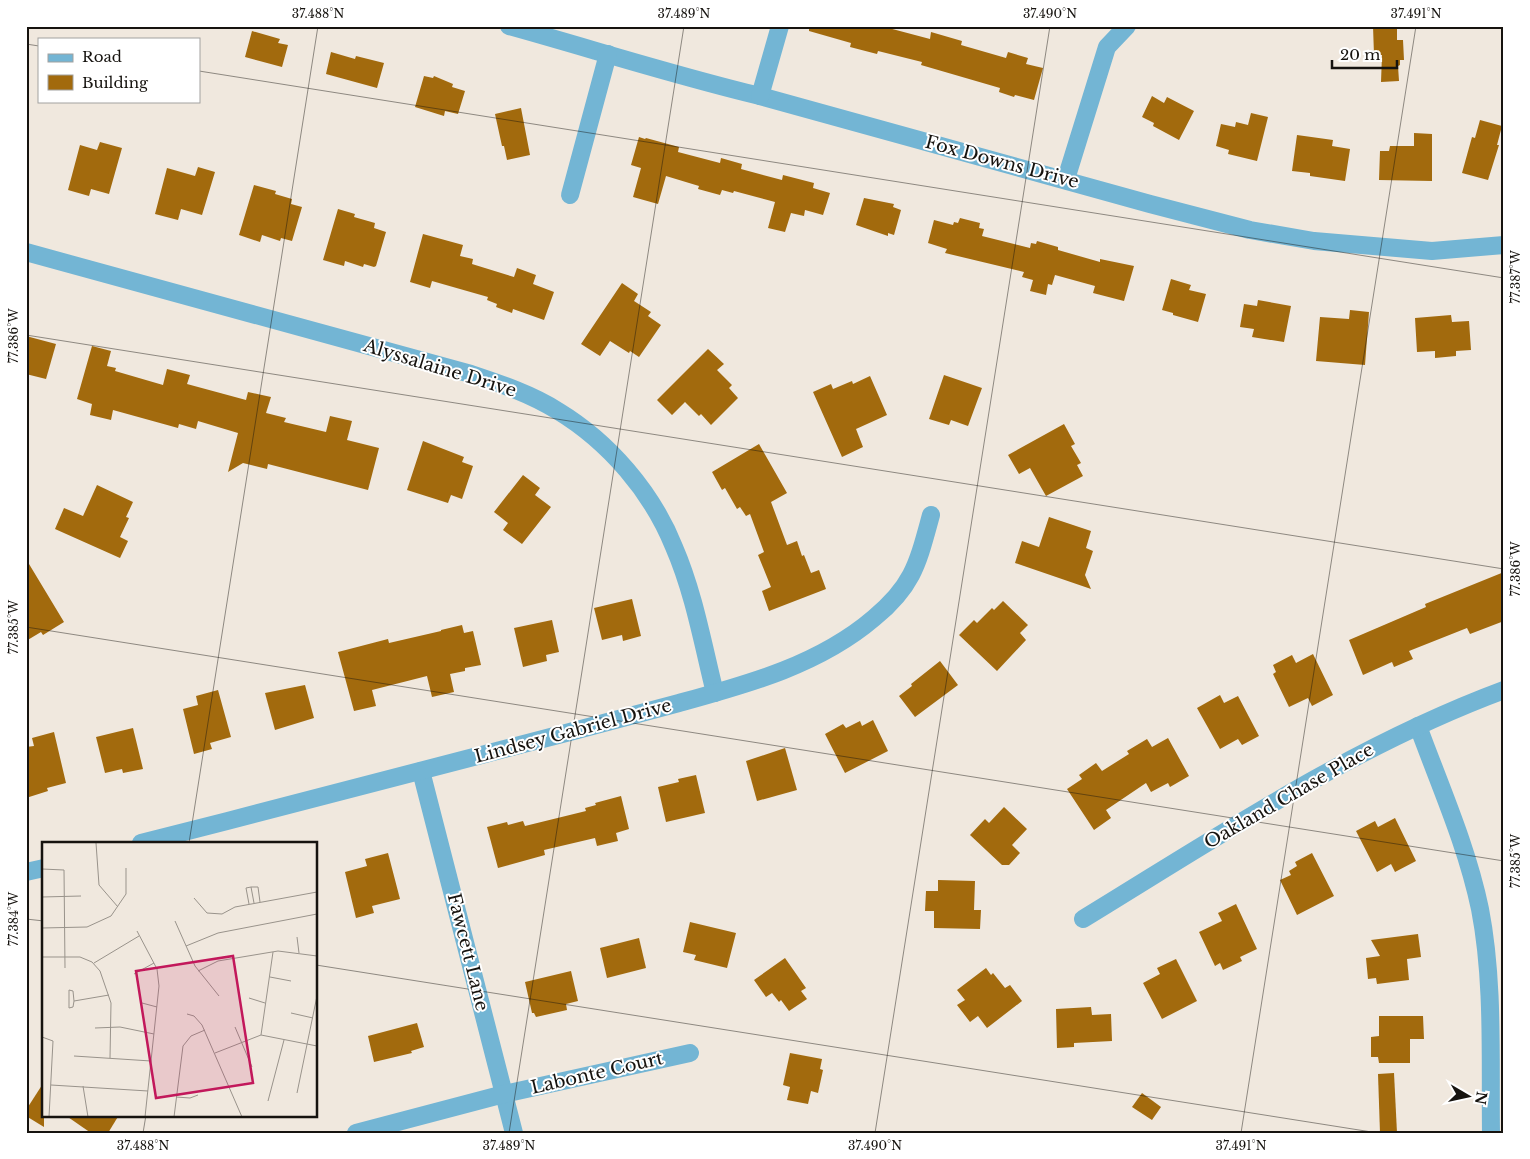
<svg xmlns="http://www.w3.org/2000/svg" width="1530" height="1159" viewBox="0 0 1530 1159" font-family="'Libre Baskerville',serif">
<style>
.building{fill:#a26a0d}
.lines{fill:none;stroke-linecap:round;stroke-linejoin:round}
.minor{stroke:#73b5d4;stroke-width:18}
.ticks{fill:none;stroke:#16130f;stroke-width:1;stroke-opacity:0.45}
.labels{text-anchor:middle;stroke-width:4;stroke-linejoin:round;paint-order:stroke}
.street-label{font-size:18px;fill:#16130f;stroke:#fff}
.inset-road{fill:none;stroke:#99938b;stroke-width:1}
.view{fill:#c2185b;fill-opacity:0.15;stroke:#c2185b;stroke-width:2.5}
.inset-edge{fill:none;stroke:#16130f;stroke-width:2.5}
.neatline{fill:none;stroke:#16130f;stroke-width:2}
.ticks-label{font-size:12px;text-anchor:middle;fill:#16130f}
</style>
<rect width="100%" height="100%" fill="#f0e8de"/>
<!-- building -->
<g class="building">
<polygon points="809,26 881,26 930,39 931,32 962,41 961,45 1006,58 1008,52 1028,58 1026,64 1043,68 1034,100 1015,95 1014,97 999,92 1000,88 921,65 922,62 878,51 877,54 850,47 851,43 809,31"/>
<polygon points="1373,26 1397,26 1397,40 1403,40 1404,60 1400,60 1400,65 1398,66 1399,81 1381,82 1382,55 1374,55"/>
<polygon points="252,31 280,39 278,43 288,45 282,67 245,57"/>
<polygon points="331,52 355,59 356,56 384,63 377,88 326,74"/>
<polygon points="424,76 433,78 434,76 453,84 452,87 465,91 458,114 445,111 444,116 415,107"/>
<polygon points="1152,96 1164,103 1167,97 1194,111 1179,140 1153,126 1154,123 1142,117"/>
<polygon points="521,108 530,155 507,160 504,146 502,146 495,114"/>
<polygon points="1251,113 1268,117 1257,161 1228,154 1229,150 1216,146 1221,124 1235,127 1236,122 1248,125"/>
<polygon points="1480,120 1502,126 1497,145 1499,145 1488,180 1462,173 1472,137 1475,138"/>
<polygon points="1414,133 1432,134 1432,181 1379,180 1380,151 1389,151 1390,146 1414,146"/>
<polygon points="1297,135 1333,140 1332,146 1350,149 1345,181 1310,176 1310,173 1292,171"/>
<polygon points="639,137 645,139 646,138 679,147 678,152 720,163 721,158 742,164 741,169 782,180 783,175 814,183 813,188 830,193 823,215 805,210 804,216 791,213 785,232 768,228 775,202 734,191 733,193 722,190 720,195 698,189 699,186 666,176 658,204 633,197 641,168 631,165"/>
<polygon points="100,142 122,148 109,194 91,189 89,196 68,190 80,145 97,150"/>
<polygon points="198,167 215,172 202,215 181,209 178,220 155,214 167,168 195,176"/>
<polygon points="254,185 276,191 275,194 292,199 291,204 302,207 292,241 281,238 280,241 262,235 260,242 239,235"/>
<polygon points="864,198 894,204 893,207 901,210 894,235 888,233 888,236 856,225"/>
<polygon points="338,209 355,214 354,217 375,223 374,228 386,232 376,266 374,267 364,264 363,267 345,261 344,266 323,260"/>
<polygon points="960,218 980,223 979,228 984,229 982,236 1030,248 1031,243 1036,244 1037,241 1058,247 1058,250 1100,262 1100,259 1134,266 1124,301 1093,293 1095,286 1055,275 1052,285 1048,284 1046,295 1030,291 1033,280 1022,277 1024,272 945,253 947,249 928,243 934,220 953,225 954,222 958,223"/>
<polygon points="423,234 463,245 460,256 473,259 472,264 514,277 517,268 536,275 533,284 554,292 544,320 513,309 512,313 496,307 497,304 487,300 488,297 432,281 430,288 410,282"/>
<polygon points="1171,279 1191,285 1189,290 1206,294 1198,322 1173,315 1173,313 1162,310"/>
<polygon points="622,283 638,294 634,301 651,312 648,316 661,325 639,357 630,351 629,353 610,341 600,356 581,344"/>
<polygon points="1258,300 1291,306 1284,342 1252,337 1254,329 1240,327 1244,304 1257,306"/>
<polygon points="1350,310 1369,312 1365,365 1316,361 1320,317 1349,319"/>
<polygon points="1451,315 1452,322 1469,321 1471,350 1456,351 1456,356 1435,358 1435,351 1417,352 1415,318"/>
<polygon points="26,336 56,344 46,379 26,374"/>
<polygon points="92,346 111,351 107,366 116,368 115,371 163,385 167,369 190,375 187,384 246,400 248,392 271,397 266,413 286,418 284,422 326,432 330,416 352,421 347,440 379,448 368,490 268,464 267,469 243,463 228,472 238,433 198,421 196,429 179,424 178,428 113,410 111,420 90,415 92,404 77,399"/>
<polygon points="708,349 724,364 717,370 732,385 729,388 738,398 711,425 701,414 699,416 685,402 672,415 657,400"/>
<polygon points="944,375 982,388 968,426 951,420 949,425 929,419"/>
<polygon points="870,376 887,415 856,429 863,447 842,457 813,392 831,384 833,389 852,381 853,384"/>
<polygon points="1064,424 1075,444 1071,446 1081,463 1077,465 1083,476 1046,496 1030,468 1019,474 1008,455"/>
<polygon points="423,441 464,457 462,462 473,466 462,499 451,495 448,503 407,490"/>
<polygon points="759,444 787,493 771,502 787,545 797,541 802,556 804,555 811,573 819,570 826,589 769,611 762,591 771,587 758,555 764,552 750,514 746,516 740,507 737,509 725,488 722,490 712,472"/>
<polygon points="523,475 540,488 535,495 551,507 522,544 503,530 508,523 494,512"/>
<polygon points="97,485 133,502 126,517 129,518 120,537 128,541 120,558 55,529 64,508 83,516"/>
<polygon points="1049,517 1091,531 1086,548 1093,551 1085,575 1091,589 1015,563 1022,541 1039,547"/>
<polygon points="26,559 64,622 43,635 41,632 26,641"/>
<polygon points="1504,572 1504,621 1470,634 1467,628 1409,651 1413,659 1394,667 1392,662 1363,675 1349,640 1426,607 1425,604"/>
<polygon points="632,599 641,636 623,641 622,635 602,640 594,608"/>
<polygon points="1003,601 1028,625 1020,633 1026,640 997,671 959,635 974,620 977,623 992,608 994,610"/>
<polygon points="552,620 559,652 546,655 547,661 523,667 514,628"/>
<polygon points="462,625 464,633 473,631 481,665 465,668 465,671 450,674 454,692 432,697 427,676 372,690 376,706 354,711 338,652 388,639 389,643 441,631 441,630"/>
<polygon points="1313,654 1333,695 1312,706 1308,698 1289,707 1273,674 1276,672 1273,665 1292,655 1296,663"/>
<polygon points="940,661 958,685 915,717 899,696 912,686 911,684"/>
<polygon points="305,685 314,718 275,730 265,693"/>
<polygon points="218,690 231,737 210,743 212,749 194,754 183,709 198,705 196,696"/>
<polygon points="1220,695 1224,703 1238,696 1259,736 1242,745 1238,739 1220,749 1197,708"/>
<polygon points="873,720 888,751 845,773 825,734 843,724 846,728 860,721 862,726"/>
<polygon points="133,728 143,769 123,773 122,769 105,773 96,737"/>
<polygon points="54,732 66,783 47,788 48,791 26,798 26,747 34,746 32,738"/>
<polygon points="1168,738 1189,776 1170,787 1168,783 1151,792 1146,783 1106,810 1111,818 1094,830 1067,789 1082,779 1079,775 1096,763 1102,771 1129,754 1127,751 1147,739 1152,747"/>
<polygon points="785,748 797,790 757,801 746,761"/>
<polygon points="696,775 705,813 666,822 658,787 679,782 678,779"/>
<polygon points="621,796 629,829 616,833 618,841 597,846 595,838 544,850 545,855 498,868 487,827 507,822 508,825 523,821 525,826 586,811 585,808 596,805 595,803"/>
<polygon points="1004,807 1027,829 1012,845 1020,853 1009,865 1002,865 970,835 985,819 989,823"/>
<polygon points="1395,818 1416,861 1395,872 1391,864 1377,872 1356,831 1375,821 1378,827"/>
<polygon points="388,853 400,899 372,906 374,913 356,918 345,872 367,866 365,859"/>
<polygon points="1312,853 1334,896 1297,915 1280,880 1291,875 1289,871 1297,866 1295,862"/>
<polygon points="938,880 975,881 974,910 981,910 980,929 934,928 934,911 925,911 926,891 938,891"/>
<polygon points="1236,904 1257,949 1240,957 1242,961 1223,970 1220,963 1215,966 1199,932 1222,921 1218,913"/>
<polygon points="690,922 736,933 727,968 694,960 696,955 683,952"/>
<polygon points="1418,934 1421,957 1407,959 1409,980 1377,984 1376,978 1368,979 1366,958 1380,956 1371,940"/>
<polygon points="639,938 646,968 607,978 600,948"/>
<polygon points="785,958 806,988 801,991 807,999 789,1011 781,1000 779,1002 772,993 766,997 754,980"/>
<polygon points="1176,959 1197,1001 1162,1019 1143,983 1160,974 1157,968"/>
<polygon points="986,968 991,975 993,973 1005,988 1010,985 1022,1001 987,1028 978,1016 970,1022 957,1005 965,1000 957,990"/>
<polygon points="571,971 578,1001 566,1004 567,1010 536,1017 534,1013 532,1013 525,982"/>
<polygon points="1091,1007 1092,1015 1111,1014 1112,1041 1074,1043 1074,1047 1057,1048 1056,1009"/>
<polygon points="1379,1016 1423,1016 1424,1039 1410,1039 1410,1063 1379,1063 1378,1057 1371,1057 1371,1037 1379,1036"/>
<polygon points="417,1023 424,1047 411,1051 412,1053 374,1062 368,1036"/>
<polygon points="790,1053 822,1059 820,1069 823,1070 818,1093 811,1091 808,1104 787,1100 790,1087 783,1085"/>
<polygon points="1394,1073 1397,1133 1380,1133 1378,1074"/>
<polygon points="44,1082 44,1127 26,1116 26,1110"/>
<polygon points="1142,1093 1161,1107 1152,1120 1132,1107"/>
<polygon points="65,1115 119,1115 108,1133 91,1133"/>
</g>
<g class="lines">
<!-- minor -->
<g class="minor">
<path d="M509 26C592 49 676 76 760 96L1150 204 1250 230 1314 241 1432 251 1504 245"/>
<polyline points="760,96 780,26"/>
<polyline points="1066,179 1107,47 1127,26"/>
<polyline points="570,195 608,54"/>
<path d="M26 252 471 374C501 384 531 394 558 411 609 442 652 492 674 547 694 593 703 645 715 693"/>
<path d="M1418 726C1440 786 1467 846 1480 909 1494 981 1490 1060 1491 1133"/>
<polyline points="421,771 514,1133"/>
<path d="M141 843C283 807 425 770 566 733 604 723 641 713 679 703 748 684 819 665 874 618 914 585 918 562 931 515"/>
<polyline points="26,872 44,868"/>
<path d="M1083 919C1219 836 1353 746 1504 690"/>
<polyline points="356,1133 504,1094 690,1053"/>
</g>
</g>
<!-- ticks -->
<path class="ticks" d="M26 44 39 46M199 71 1504 278M26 335 1504 569M26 627 1504 861M189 843 318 26M26 919 44 921M316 965 1378 1133M143 1133 146 1115M509 1133 684 26M875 1133 1050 26M1241 1133 1416 26"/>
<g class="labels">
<!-- street labels -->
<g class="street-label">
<text transform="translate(1002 162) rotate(15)" y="6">Fox Downs Drive</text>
<text transform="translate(440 368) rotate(17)" y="6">Alyssalaine Drive</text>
<text transform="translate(573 731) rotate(-15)" y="6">Lindsey Gabriel Drive</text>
<text transform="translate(1289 796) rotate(-30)" y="6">Oakland Chase Place</text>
<text transform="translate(468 952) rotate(76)" y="6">Fawcett Lane</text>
<text transform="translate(597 1073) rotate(-13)" y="6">Labonte Court</text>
</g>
</g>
<!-- overview -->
<g transform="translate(42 842)">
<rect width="275" height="275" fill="#f0e8de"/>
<path class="inset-road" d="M54 1 57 43 76 65M0 27 22 28 23 126M209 45 212 61M0 55 39 54M152 56 165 71 180 72 193 65 275 50M207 62 204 46 209 45H216L218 60M133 79 153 124 177 154M0 86 45 85 69 74 84 52V26M95 89 115 127 117 144 103 275M255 95 257 111M144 104 176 91 275 72M0 115H38L50 120 58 129 69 161 68 216M52 121 97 94M156 129 176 119 236 109 275 114M92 132 112 121M228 135 249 139M207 156 223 161M32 159 31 165 27 166V148L31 149 32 159 67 153M100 161 115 165M249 171 271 176M145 172 152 174 160 183 200 275M193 185 210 225M53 186 78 185 112 192M219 193 231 110M0 195 11 199 7 275M173 211 219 193 275 204M32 214 109 219M9 243 106 249M41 244 46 275M255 251 275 154M134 255 148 256 156 253M226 259 242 198M132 275 141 204 149 194 163 188"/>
<path class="view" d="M191 114 211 241 114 256 94 129Z"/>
<rect width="275" height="275" class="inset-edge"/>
</g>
<!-- border -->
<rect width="1530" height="1159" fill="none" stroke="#ffffff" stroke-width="55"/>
<!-- legend -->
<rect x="38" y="38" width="162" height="65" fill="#ffffff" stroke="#a2a19f"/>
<rect x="48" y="54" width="25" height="8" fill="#73b5d4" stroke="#a2a19f"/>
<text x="82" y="62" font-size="15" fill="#16130f">Road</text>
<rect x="48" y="75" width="25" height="15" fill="#a26a0d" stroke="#a2a19f"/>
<text x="82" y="88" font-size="15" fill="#16130f">Building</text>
<!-- north arrow -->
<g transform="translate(1468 1096) rotate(99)" stroke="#ffffff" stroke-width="4" paint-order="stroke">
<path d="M0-4L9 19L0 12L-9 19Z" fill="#16130f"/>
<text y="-8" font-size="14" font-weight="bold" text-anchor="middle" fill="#16130f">N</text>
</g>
<!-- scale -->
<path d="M1332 60v8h65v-8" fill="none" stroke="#16130f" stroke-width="2.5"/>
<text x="1340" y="60" font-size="15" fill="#16130f" stroke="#ffffff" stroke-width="4" paint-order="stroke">20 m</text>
<rect x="28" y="28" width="1474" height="1104" class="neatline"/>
<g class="ticks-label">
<text x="318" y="18">37.488°N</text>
<text x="684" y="18">37.489°N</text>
<text x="1050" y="18">37.490°N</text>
<text x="1416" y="18">37.491°N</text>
<text transform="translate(1516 277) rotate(-90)" y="4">77.387°W</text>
<text transform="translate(14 336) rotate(-90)" y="4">77.386°W</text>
<text transform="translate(1516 569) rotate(-90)" y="4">77.386°W</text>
<text transform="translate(14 627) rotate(-90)" y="4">77.385°W</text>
<text transform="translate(1516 861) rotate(-90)" y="4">77.385°W</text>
<text transform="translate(14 919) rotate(-90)" y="4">77.384°W</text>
<text x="143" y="1150">37.488°N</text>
<text x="509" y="1150">37.489°N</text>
<text x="875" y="1150">37.490°N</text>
<text x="1241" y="1150">37.491°N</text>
</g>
</svg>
